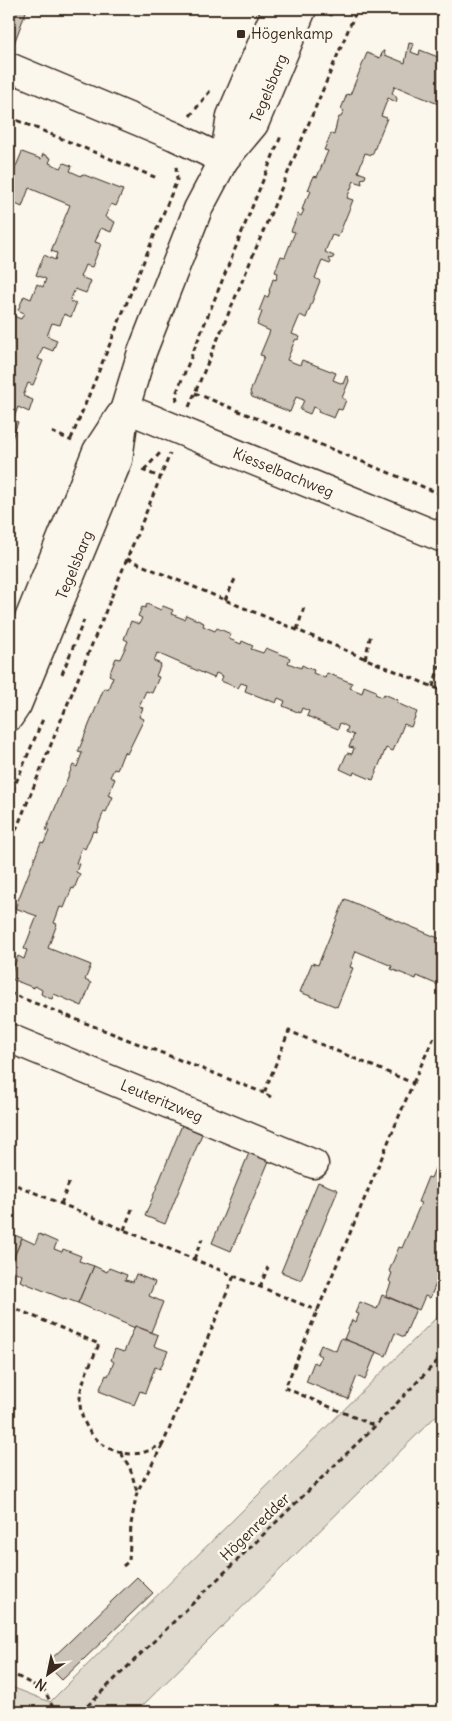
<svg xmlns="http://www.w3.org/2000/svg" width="452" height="1721" viewBox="0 0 452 1721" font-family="Delius,sans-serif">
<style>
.green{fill:#dfd9ce;stroke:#8d8276}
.building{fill:#ccc4b9;stroke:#3b2a1e}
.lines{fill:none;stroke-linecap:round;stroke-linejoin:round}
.street-casing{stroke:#3b2a1e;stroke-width:31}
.secondary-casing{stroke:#3b2a1e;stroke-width:31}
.path{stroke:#3b2a1e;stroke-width:3;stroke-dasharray:5 4;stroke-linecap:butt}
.street{stroke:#fbf7ec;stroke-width:28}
.secondary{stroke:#fbf7ec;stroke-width:28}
.poi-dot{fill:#3b2a1e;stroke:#fbf7ec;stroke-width:2}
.labels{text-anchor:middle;stroke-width:5;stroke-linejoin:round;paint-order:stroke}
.poi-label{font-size:15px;fill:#3b2a1e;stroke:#fbf7ec;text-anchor:start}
.street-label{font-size:15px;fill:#3b2a1e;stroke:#fbf7ec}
</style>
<rect width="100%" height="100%" fill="#fbf7ec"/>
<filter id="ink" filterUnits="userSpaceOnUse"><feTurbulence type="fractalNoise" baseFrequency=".02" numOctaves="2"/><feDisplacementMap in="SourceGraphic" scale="10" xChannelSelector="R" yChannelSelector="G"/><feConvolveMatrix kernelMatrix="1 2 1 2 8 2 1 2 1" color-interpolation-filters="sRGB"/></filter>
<g filter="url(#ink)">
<!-- green -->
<polygon class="green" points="443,1311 443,1409 136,1712 9,1712 9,1686 50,1702"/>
<!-- building -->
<g class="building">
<polygon points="9,9 27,9 13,46 9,45"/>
<polygon points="409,43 414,44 411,52 419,55 420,50 443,59 443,106 395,86 392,93 395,95 397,99 396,102 388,98 381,116 387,118 372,155 365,153 358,172 366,175 365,178 361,179 362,184 354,181 347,198 353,200 338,237 332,235 325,252 334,256 333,258 329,259 331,262 330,264 322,261 315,278 320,281 306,318 300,315 292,334 300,337 299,339 295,340 287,360 300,365 302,360 336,373 333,380 343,384 346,376 348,377 349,381 342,398 346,400 342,410 338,409 334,418 318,412 319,409 313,407 310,414 300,410 304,400 296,397 290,412 252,397 250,392 264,356 260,355 270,331 257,325 262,312 259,311 265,296 268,297 270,291 269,291 273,279 276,280 278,273 275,272 281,256 285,257 295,232 291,231 298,214 301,216 304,210 302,210 306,198 308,198 311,191 308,190 314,176 317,177 328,151 324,150 331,134 334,135 337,122 339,117 341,117 344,111 341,109 347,94 350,95 367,53 380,58 383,51 384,51 385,55 405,63"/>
<polygon points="22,152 41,159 43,154 51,158 49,163 61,168 64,163 72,166 70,171 81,176 82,174 123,190 116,206 111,204 105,217 115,222 111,232 101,228 95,242 101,244 92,267 85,265 80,277 91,281 86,293 75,289 70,301 76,304 71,317 64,314 60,325 52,323 47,336 57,340 53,351 43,347 38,359 43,361 33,385 28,383 23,396 33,400 29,412 18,407 13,420 18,422 9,446 9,345 11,346 13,340 9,338 9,320 11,315 21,319 24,313 18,310 24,296 31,299 37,284 43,287 46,279 36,275 44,255 55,260 57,253 51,251 70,205 29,188 22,207 9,201 9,183"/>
<polygon points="147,604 161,610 163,606 173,610 171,614 184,619 186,615 204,623 203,626 215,631 217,628 231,634 229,639 241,644 242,641 253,646 251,649 263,653 266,648 290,658 288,663 301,668 302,665 308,668 314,670 313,673 325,678 327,673 352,683 350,688 362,693 364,686 376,691 375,694 382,697 384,694 398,700 397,703 417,712 411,727 404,724 393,751 386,748 373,780 354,772 353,775 340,769 347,753 352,754 354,748 349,747 354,735 346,732 348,727 340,723 338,729 307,716 309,711 302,708 300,713 283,706 285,701 278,698 276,703 245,691 247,685 241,683 238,688 221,681 223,676 216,673 214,678 157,653 154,661 161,664 156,676 159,677 152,693 146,691 139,706 143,708 139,717 144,719 127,754 124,752 117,770 114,769 110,777 115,779 108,795 113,797 106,812 104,811 96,832 93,831 85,849 82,847 76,863 79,864 76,872 80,874 74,889 72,888 64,908 60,907 54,923 57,924 48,948 91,965 85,980 91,983 82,1006 54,994 52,999 46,997 41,994 42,990 35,986 34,988 9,978 18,956 24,959 27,950 24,949 37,916 15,908 41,842 44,843 49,831 46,830 73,765 77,767 82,753 78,752 104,688 108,689 113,677 109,675 116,658 120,659 126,646 128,641 124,639 131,621 139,624 142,618 138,616 142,607 145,608"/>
<polygon points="345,899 443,940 443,987 417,976 416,979 391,969 392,966 356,951 350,967 353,968 337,1007 300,992 312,963 318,965"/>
<polygon points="182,1125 202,1134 165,1224 145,1216"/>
<polygon points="443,1149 443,1267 430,1298 425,1296 419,1310 386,1296 391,1283 389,1281 392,1273 389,1271 399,1247 402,1248 421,1203 418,1202 428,1177 431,1178"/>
<polygon points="249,1153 269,1161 231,1251 212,1243"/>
<polygon points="318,1182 338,1190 301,1280 281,1272"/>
<polygon points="9,1233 22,1238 9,1269"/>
<polygon points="39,1234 57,1242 54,1249 62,1252 63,1249 81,1256 79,1261 94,1266 78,1303 64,1298 64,1299 20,1281 22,1275 9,1269 22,1238 35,1244"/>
<polygon points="94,1266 107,1272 109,1268 127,1275 125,1280 133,1282 136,1274 155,1282 149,1296 163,1302 151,1332 135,1326 135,1328 78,1303"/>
<polygon points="382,1295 416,1309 404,1337 395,1333 386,1356 344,1339 352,1320 356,1322 359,1314 355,1313 360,1302 377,1309"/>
<polygon points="135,1326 158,1335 154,1346 168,1351 160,1369 155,1367 145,1393 140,1391 134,1405 99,1391 106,1375 108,1376 114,1362 111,1360 115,1349 124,1352"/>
<polygon points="341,1338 376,1352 365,1380 357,1376 348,1399 306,1382 314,1362 318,1364 321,1356 317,1354 321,1345 336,1351"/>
<polygon points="137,1577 153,1593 62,1680 46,1664"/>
</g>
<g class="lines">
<defs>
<g id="street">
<polyline points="9,67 174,136 224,160"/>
<path id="s1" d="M125 408 443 538"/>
<path id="s2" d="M9 1038 314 1164"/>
</g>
<g id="secondary">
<polyline points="224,160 231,116 277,9"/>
<polyline points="9,668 97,451 120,416"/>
<path id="s3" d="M9 717 17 705 118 460 125 408 142 352 198 209 224 160 254 124 302 9"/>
</g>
</defs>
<!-- street casing -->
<use href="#street" class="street-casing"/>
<!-- secondary casing -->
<use href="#secondary" class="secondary-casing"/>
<!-- path -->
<g class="path">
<polyline points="222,9 226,10"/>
<polyline points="425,9 443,16"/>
<polyline points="330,16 333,9"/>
<polyline points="190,116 210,91"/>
<polyline points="9,117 157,178"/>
<polyline points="195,393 443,495"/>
<polyline points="177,401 176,394 281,136"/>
<polyline points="189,407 357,9"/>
<polyline points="52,432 72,441"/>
<polyline points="71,439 177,180 176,166"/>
<polyline points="142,470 160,477"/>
<polyline points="144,470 162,451"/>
<polyline points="127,559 443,691"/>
<polyline points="225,600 235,579"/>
<polyline points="297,630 304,607"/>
<polyline points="365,659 371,634"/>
<polyline points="62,674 84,620"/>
<polyline points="433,687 440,662"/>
<polyline points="9,799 43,719"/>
<polyline points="9,847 170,454"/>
<polyline points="9,993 264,1093"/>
<polyline points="413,1083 434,1037"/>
<polyline points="271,1097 264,1093 289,1031 413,1083 285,1388 375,1426"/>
<polyline points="9,1182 318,1311"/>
<polyline points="61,1204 69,1183"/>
<polyline points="124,1230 132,1209"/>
<polyline points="194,1259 202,1239"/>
<polyline points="260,1287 268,1267"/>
<path d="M9 1306 99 1344C92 1362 79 1383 80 1403 81 1434 111 1459 141 1453 149 1451 156 1447 163 1444L234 1276"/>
<polyline points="121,1453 130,1468 137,1492"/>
<polyline points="123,1566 129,1561 131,1524 137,1492 163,1444"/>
<polyline points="9,1672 45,1691 55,1712"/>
<polyline points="81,1712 375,1426 443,1355"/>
</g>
<!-- street -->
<use href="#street" class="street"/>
<!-- secondary -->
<use href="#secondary" class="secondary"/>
</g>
</g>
<!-- markers -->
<rect class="poi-dot" x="236" y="29" width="10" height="10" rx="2.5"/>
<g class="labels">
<!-- poi labels -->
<g class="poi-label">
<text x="251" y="39">Högenkamp</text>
</g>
<!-- street labels -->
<g class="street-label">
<text dy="5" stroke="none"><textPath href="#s3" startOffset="685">Tegelsbarg</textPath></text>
<text dy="5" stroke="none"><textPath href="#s1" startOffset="171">Kiesselbachweg</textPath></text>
<text dy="5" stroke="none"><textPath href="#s3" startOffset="166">Tegelsbarg</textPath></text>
<text dy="5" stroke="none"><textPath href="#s2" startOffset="165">Leuteritzweg</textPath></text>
<text transform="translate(255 1527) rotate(-44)" y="5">Högenredder</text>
</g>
</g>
<!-- margin -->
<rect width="452" height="1721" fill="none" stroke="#fbf7ec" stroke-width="30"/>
<rect x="15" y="15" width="422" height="1691" fill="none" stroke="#3b2a1e" stroke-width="2" filter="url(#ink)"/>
<!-- north arrow -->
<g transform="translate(48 1674) rotate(213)" stroke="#fbf7ec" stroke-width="4" paint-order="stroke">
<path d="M0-4L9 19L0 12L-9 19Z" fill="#3b2a1e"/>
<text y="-8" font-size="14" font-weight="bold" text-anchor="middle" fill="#3b2a1e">N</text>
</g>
</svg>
